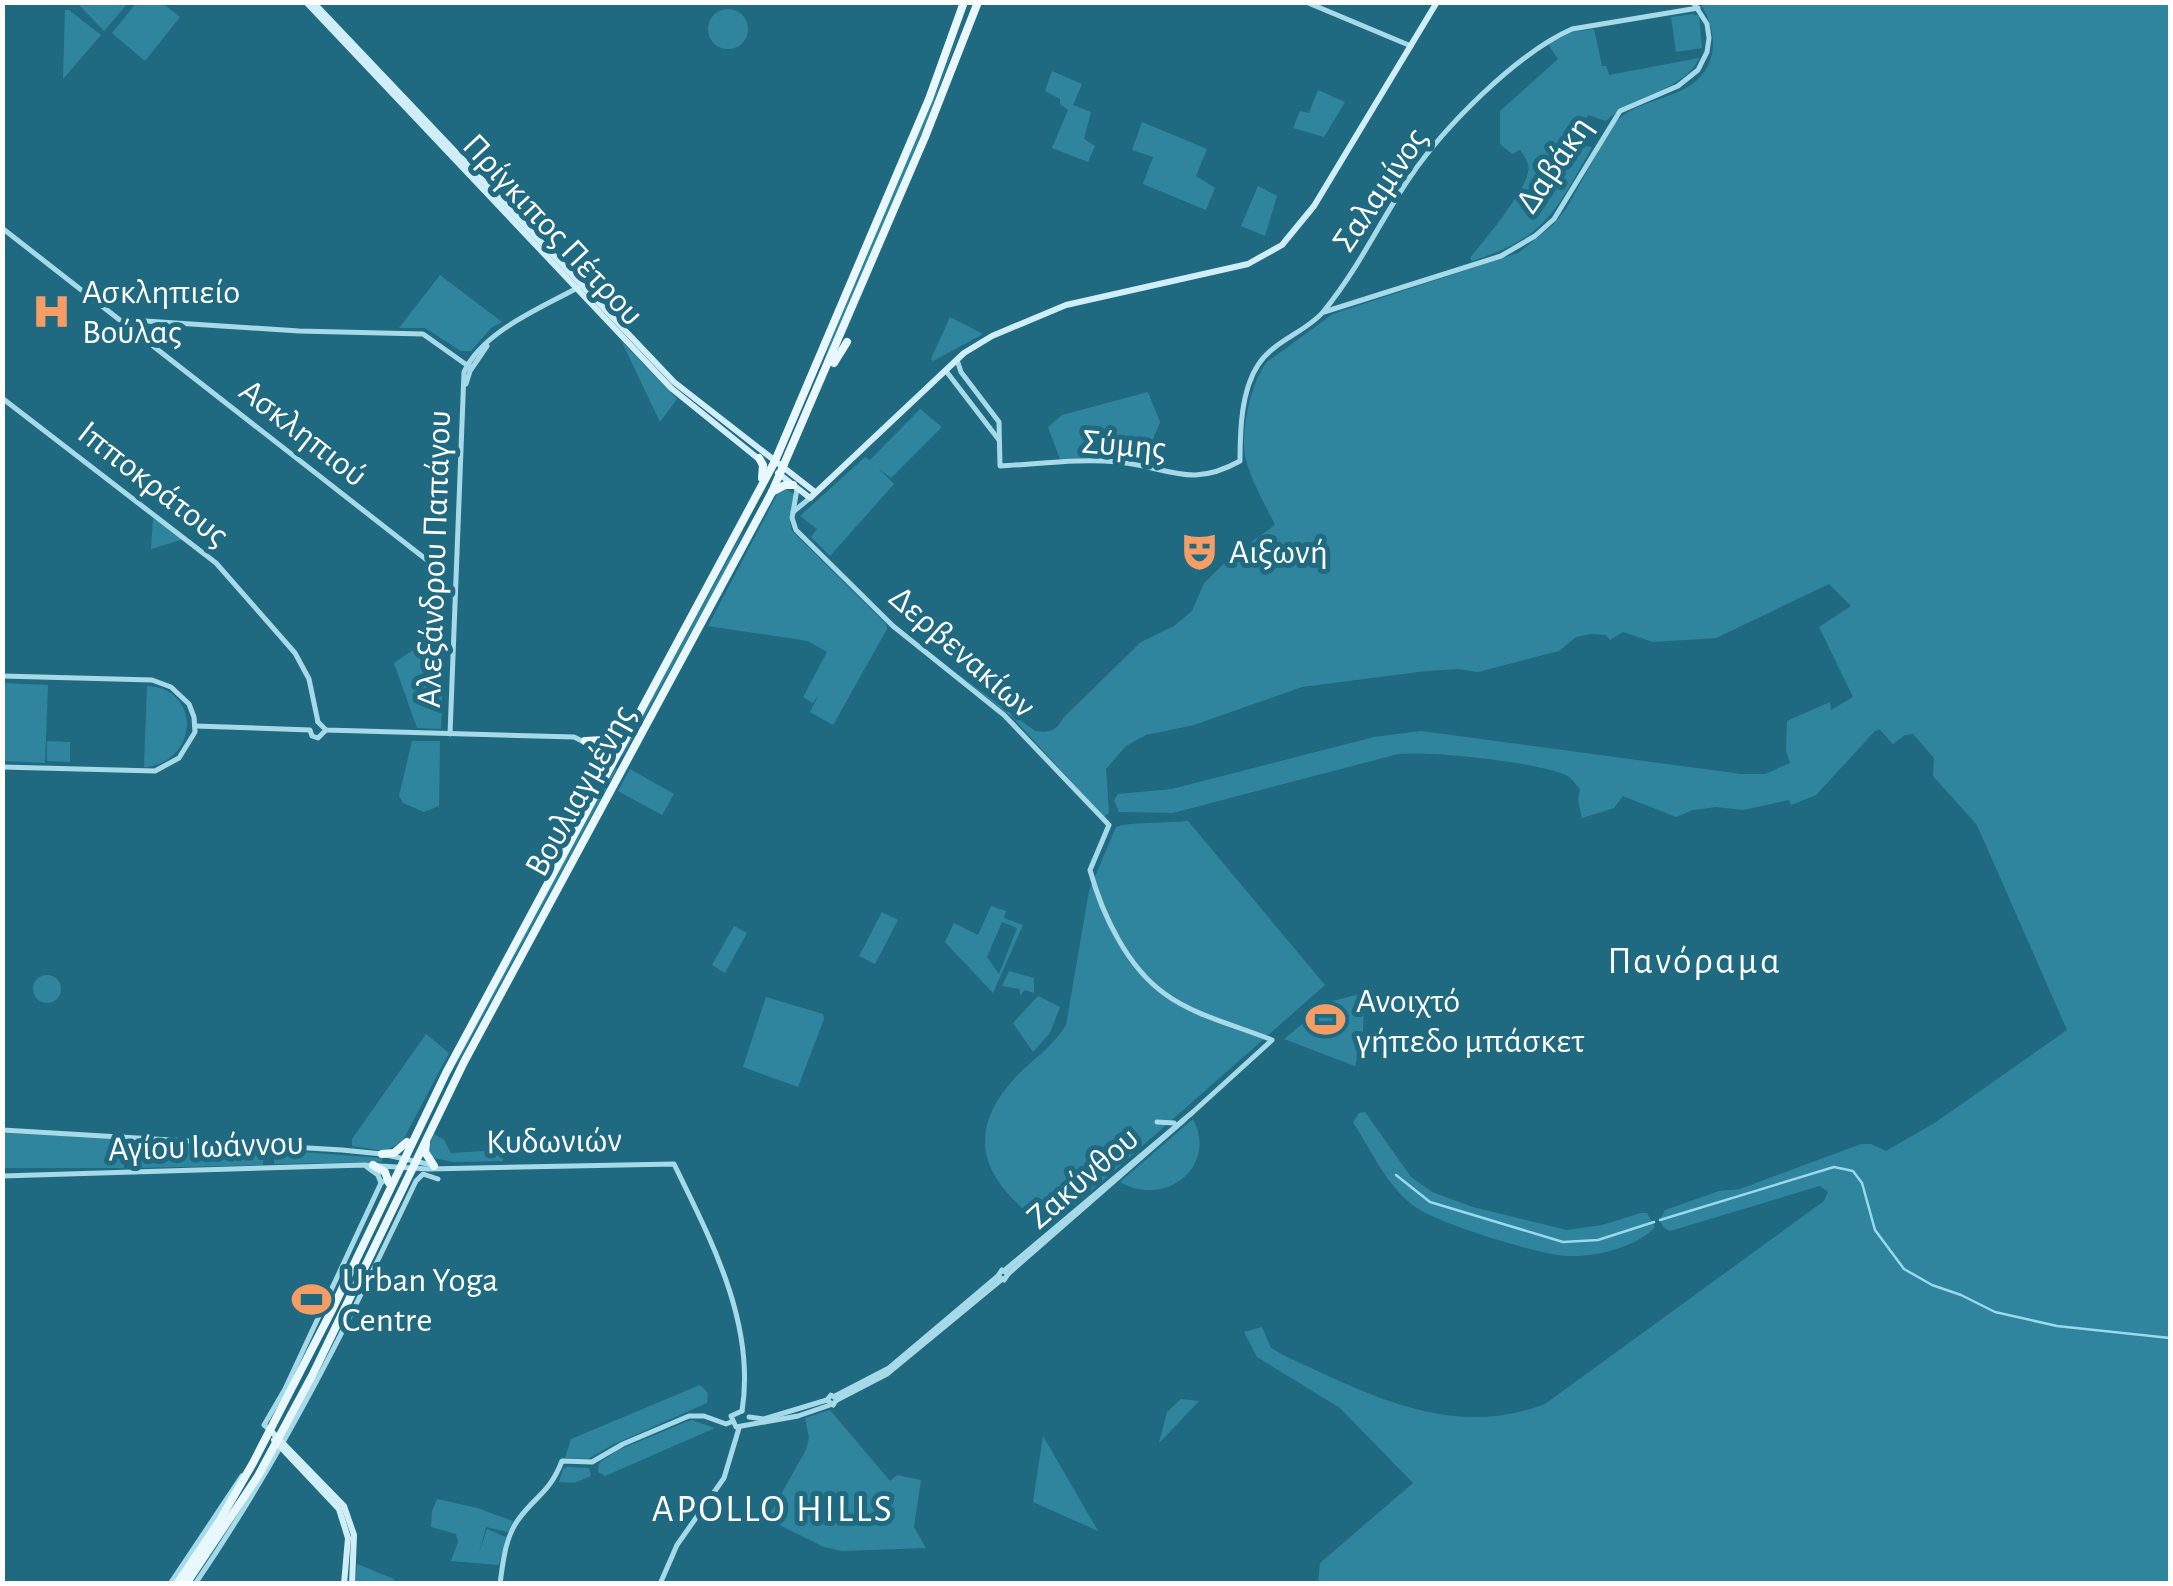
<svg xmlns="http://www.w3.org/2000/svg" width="2173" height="1586" viewBox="0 0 2173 1586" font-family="'Alegreya Sans',sans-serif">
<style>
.green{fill:#2f859e;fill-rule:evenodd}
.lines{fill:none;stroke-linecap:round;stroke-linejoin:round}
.stream{stroke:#99d9ea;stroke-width:2.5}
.tertiary{stroke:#a6dae8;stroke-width:5}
.secondary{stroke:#d0eef7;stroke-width:6}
.primary{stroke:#e8f8fe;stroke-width:8}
.labels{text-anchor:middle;stroke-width:10;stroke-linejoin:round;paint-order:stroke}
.street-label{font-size:35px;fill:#fff;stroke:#206a81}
.poi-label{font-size:35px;fill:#fff;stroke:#206a81;text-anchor:start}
.neighbourhood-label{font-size:38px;letter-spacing:2.5px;fill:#fff;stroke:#206a81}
</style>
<rect width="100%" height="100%" fill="#206a81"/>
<!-- green -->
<g class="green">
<polygon points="137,2 162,3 180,17 145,61 112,33"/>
<polygon points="77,3 77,2 128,3 104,31"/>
<polygon points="970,3 929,116 821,373 827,350 937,90"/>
<path d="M1700 3H2170V1583H1318L1320 1563 1413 1483 1340 1408 1257 1357 1244 1332 1262 1327 1271 1348 1283 1355C1368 1394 1451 1440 1545 1404L1824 1201 1828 1192 1820 1186 1670 1231 1663 1227 1660 1220 1665 1210 1719 1191 1740 1189 1861 1144H1871L1886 1151 1936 1122 2067 1030 1977 825 1933 776 1934 758 1913 734 1905 735 1893 744 1879 729 1875 731 1816 795 1791 805 1789 800 1743 810 1716 807 1693 810 1676 817 1623 796 1614 808 1582 818 1578 800 1580 789C1575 783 1570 776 1563 774 1527 761 1435 751 1398 754L1173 813 1119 812 1114 800 1118 794 1172 789 1374 737 1421 731 1741 774H1765L1790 763 1786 750 1787 721 1830 702 1831 710 1853 697 1819 627 1851 606 1829 584 1716 638 1653 642 1623 632 1610 640 1606 635 1591 634 1576 637 1559 651 1478 672 1458 669 1426 671 1302 687 1194 725 1146 735 1126 746 1106 769 1109 813 1104 817 1012 717 944 664 1035 731C1050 733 1056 731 1064 717L1141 642 1174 626 1192 611 1204 583 1233 555 1275 525C1265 504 1252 482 1246 460 1239 436 1251 381 1267 362L1333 314 1518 253 1553 225 1566 209 1614 123C1633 104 1660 101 1684 89 1720 71 1719 31 1700 3Z"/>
<circle cx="728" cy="29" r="20"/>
<polygon points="65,10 69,10 101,35 63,79"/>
<polygon points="1693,14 1699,16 1702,48 1676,52 1671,17"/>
<path d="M1594 29 1602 66H1606L1609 75 1699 58C1686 90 1631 96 1606 121L1588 115 1578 134 1587 140 1586 146 1592 147C1554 213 1548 236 1472 261L1470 258C1484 241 1525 192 1528 172 1530 164 1525 157 1520 150L1512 154 1500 144V111L1558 59 1548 44 1572 32Z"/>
<polygon points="1052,71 1082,84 1073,105 1091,112 1084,139 1095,146 1088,162 1052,148 1068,110 1060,104 1060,99 1045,91"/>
<polygon points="1318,90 1345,102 1324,137 1293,128 1300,111 1309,113"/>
<polygon points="1142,122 1207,149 1196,176 1215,188 1206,210 1143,184 1153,157 1132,150"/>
<polygon points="1258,186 1277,196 1265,236 1241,226"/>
<polygon points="440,275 502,322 491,328 471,351 461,351 425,328 399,328"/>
<polygon points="950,317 983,334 933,361 931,359"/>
<polygon points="622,342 677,399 660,422"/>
<polygon points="1148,392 1160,422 1144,462 1108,457 1060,459 1048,427 1062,415"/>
<polygon points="920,409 942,427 891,478 878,468 894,484 830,556 811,537 817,529 800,516 865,457 870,460"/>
<polygon points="786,489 794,494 789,518 792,531 886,624 887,629 833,725 810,712 819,694 813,703 803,697 827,652 808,641 708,626 778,493"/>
<polygon points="153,518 184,539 151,549"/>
<polygon points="745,528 728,566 622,757 623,751"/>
<polygon points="445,628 441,729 417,728 394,663"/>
<polygon points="3,683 48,685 45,763 3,761"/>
<path d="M147 686C200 688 200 759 147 767H144Z"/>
<polygon points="47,741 70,742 70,762 47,761"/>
<polygon points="412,741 440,741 439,806 424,812 403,803 399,796"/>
<polygon points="615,768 617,769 456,1066 467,1041"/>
<polygon points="630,769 674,794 662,815 618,791"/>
<path d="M1188 821 1325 985 1048 1229C997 1191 959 1148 1007 1087 1025 1064 1050 1051 1066 1025L1089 891 1116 827C1127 822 1170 823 1188 821Z"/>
<path d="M991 906 1006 911 1004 918 1023 925 993 993 945 942 954 923 978 935ZM1002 922 1017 928 999 974 987 957Z"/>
<polygon points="882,912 898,920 875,964 859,956"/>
<polygon points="734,926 747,933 725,973 712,965"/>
<polygon points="1009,971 1034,978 1034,993 1025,990 1020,995 1020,989 1002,986"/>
<circle cx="47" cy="989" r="14"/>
<polygon points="1364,993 1363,1034 1355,1066 1284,1039 1329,1002"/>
<polygon points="1038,996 1060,1007 1050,1033 1033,1052 1013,1023"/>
<polygon points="766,997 823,1014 824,1019 798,1087 743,1067"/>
<polygon points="426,1034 449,1053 402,1142 385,1151 352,1146 352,1139"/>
<path d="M1365 1112 1411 1177 1432 1192 1473 1207 1567 1230 1602 1225 1641 1213H1647L1655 1227C1637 1247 1596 1257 1570 1256 1542 1256 1440 1224 1417 1208 1388 1189 1371 1150 1353 1122L1359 1113Z"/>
<path d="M1193 1119C1218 1167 1165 1208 1120 1182Z"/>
<polygon points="3,1133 125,1139 124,1168 3,1168"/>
<polygon points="434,1134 444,1140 451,1153 502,1150 503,1161 454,1162 433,1158 428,1149"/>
<polygon points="133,1140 264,1149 263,1165 136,1168 132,1164"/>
<polygon points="275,1150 382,1158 382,1162 274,1164"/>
<polygon points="700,1385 708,1393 707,1403 612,1445 588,1459 565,1458 571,1439"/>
<polygon points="1181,1399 1199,1401 1159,1443 1167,1412"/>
<polygon points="830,1410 890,1481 897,1475 921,1480 914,1527 926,1548 842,1551 824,1547 767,1519 806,1450 809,1438 805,1418"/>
<polygon points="691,1420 715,1428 605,1476 598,1472 599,1463 618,1450"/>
<polygon points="1043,1436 1098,1531 1033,1502"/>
<polygon points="567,1467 589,1468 591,1476 574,1483 559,1482 563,1469"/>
<polygon points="437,1499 477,1508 513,1521 508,1532 486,1527 479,1553 487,1529 506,1537 499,1565 451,1561 458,1542 456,1534 431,1527 432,1511"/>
<polygon points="357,1564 394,1579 394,1583 355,1584"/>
</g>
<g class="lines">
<!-- stream -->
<g class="stream">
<polyline points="1396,1175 1430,1202 1563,1242 1598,1240 1654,1222"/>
<polyline points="1660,1220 1834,1167 1853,1171 1862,1183 1875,1230 1904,1269 1932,1285 1961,1295 1995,1312 2057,1326 2170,1338"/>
</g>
<!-- tertiary -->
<g class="tertiary">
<polyline points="1306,2 1411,46"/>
<polyline points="2,228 432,564"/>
<polyline points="1324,312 1501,256 1535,236 1554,219 1620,111 1678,86 1698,70 1707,52 1709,38 1707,24 1693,2"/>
<polyline points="125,324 130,320 299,331 423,334 471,368"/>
<path d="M957 360 961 372 999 422 1000 466C1039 464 1080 458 1118 462 1169 467 1190 489 1240 461 1240 431 1241 391 1258 365 1273 341 1306 332 1323 312 1358 270 1380 221 1410 177 1445 126 1516 54 1572 29L1698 8"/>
<polyline points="946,371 999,440"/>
<polyline points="466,384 470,371 487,346"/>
<polyline points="2,398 216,563 295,653 309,679 318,722"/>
<path d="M797 489 792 518 796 530 893 626 1004 715 1109 825 1090 870C1102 914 1127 967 1165 994 1195 1016 1238 1026 1272 1040L1193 1112 1005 1270"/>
<polyline points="793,512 810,498"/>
<polyline points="2,676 152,680 171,687 189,704 194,717 195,732 179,758 155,771 2,767"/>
<polyline points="318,722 326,730 574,737 616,758"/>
<polyline points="195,726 310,730 312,736 318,738 326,730"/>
<path d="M450 734 464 372C483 331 541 308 579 287"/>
<polyline points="1157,1122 1174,1123"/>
<polyline points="2,1130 342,1150 382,1154 432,1165"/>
<polyline points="367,1167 378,1175 381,1183"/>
<path d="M2 1176 365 1165 428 1169 674 1164C711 1240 756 1324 742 1411"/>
<polygon points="1002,1270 1008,1274 1004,1280 998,1276"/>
<polyline points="1008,1274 1185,1119"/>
<polygon points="831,1395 837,1399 833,1405 827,1400"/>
<polyline points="835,1396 889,1368 998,1276"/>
<polyline points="837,1400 887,1374 1001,1280"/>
<polyline points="742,1411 731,1416 736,1427 798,1416 830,1405"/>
<polyline points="749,1417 764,1419 827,1400"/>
<polyline points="270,1430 264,1425 285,1389 381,1183 387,1179"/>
<polyline points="170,1584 242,1476"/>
<path d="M195 1584C282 1457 350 1320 416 1181L423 1174 438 1179"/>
<path d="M500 1584C503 1562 505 1538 518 1520 536 1495 549 1494 562 1461L592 1462 623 1444 689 1416H704L726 1424 731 1422"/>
<polyline points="660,1584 677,1545 724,1478 739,1428"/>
</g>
<!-- secondary -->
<g class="secondary">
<polyline points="306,2 671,388 760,460"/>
<polyline points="313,2 674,382 815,492"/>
<polyline points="778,473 810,498 964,353 992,336 1066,305 1248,264 1282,245 1314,206 1437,2"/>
<polyline points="270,1430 344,1506 354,1535 352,1584"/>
<polyline points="274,1440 339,1509 348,1538 344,1584"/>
</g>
<!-- primary -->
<g class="primary">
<polyline points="834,363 847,342"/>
<polyline points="759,458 763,465 762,478"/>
<polyline points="772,492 785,485 793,485"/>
<polyline points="585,741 620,739 626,735"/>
<polyline points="426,1143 425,1152 434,1166"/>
<polyline points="382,1154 394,1153 407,1142"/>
<polyline points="373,1165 385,1172 389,1183"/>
<polyline points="177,1584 220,1520 253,1463 331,1312 446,1073 775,461 929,99 964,2"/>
<polyline points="186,1584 258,1476 312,1376 464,1062 772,492 925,137 978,2"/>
</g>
</g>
<!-- icons -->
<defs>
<symbol id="hospital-bare" viewBox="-9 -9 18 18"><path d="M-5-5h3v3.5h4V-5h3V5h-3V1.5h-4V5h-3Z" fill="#f69d66" stroke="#206a81" stroke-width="2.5" paint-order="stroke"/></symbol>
<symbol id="theatre-bare" viewBox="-9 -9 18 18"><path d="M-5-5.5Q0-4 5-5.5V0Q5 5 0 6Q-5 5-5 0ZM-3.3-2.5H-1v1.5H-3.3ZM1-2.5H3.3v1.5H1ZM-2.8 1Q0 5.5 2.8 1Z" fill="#f69d66" stroke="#206a81" stroke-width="2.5" paint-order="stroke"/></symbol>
<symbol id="stadium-bare" viewBox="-9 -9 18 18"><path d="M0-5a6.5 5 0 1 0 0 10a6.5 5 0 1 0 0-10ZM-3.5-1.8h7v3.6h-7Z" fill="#f69d66" stroke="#206a81" stroke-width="2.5" paint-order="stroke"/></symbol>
</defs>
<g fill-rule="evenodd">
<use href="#hospital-bare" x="24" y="284" width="55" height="55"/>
<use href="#theatre-bare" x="1172" y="524" width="55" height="55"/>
<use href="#stadium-bare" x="1298" y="992" width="55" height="55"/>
<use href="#stadium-bare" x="284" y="1272" width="55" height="55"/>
</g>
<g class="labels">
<!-- street labels -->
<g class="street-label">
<text transform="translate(1553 164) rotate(-56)" y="12">Δαβάκη</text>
<text transform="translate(1379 189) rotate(-56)" y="12">Σαλαμίνος</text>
<text transform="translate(554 229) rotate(47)" y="12">Πρίγκιπος Πέτρου</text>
<text transform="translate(304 432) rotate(38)" y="12">Ασκληπιού</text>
<text transform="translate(1124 444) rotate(5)" y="12">Σύμης</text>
<text transform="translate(154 483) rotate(38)" y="12">Ιπποκράτους</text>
<text transform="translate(433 559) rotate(-88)" y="12">Αλεξάνδρου Παπάγου</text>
<text transform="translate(963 651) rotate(41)" y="12">Δερβενακίων</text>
<text transform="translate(579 790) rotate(-61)" y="12">Βουλιαγμένης</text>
<text transform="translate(554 1140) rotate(-1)" y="12">Κυδωνιών</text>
<text transform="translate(206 1145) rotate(-2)" y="12">Αγίου Ιωάννου</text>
<text transform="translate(1082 1177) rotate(-41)" y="12">Ζακύνθου</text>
</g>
<!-- poi labels -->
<g class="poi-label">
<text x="82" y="303">Ασκληπιείο<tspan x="82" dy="40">Βούλας</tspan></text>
<text x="1229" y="563">Αιξωνή</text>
<text x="1356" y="1012">Ανοιχτό<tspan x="1356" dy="40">γήπεδο μπάσκετ</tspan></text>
<text x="342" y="1291">Urban Yoga<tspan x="342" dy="40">Centre</tspan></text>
</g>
<!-- neighbourhood labels -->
<g class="neighbourhood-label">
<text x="1695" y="973">Πανόραμα</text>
<text x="773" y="1521">APOLLO HILLS</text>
</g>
</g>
<!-- border -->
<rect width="2173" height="1586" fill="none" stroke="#ffffff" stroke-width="10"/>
</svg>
